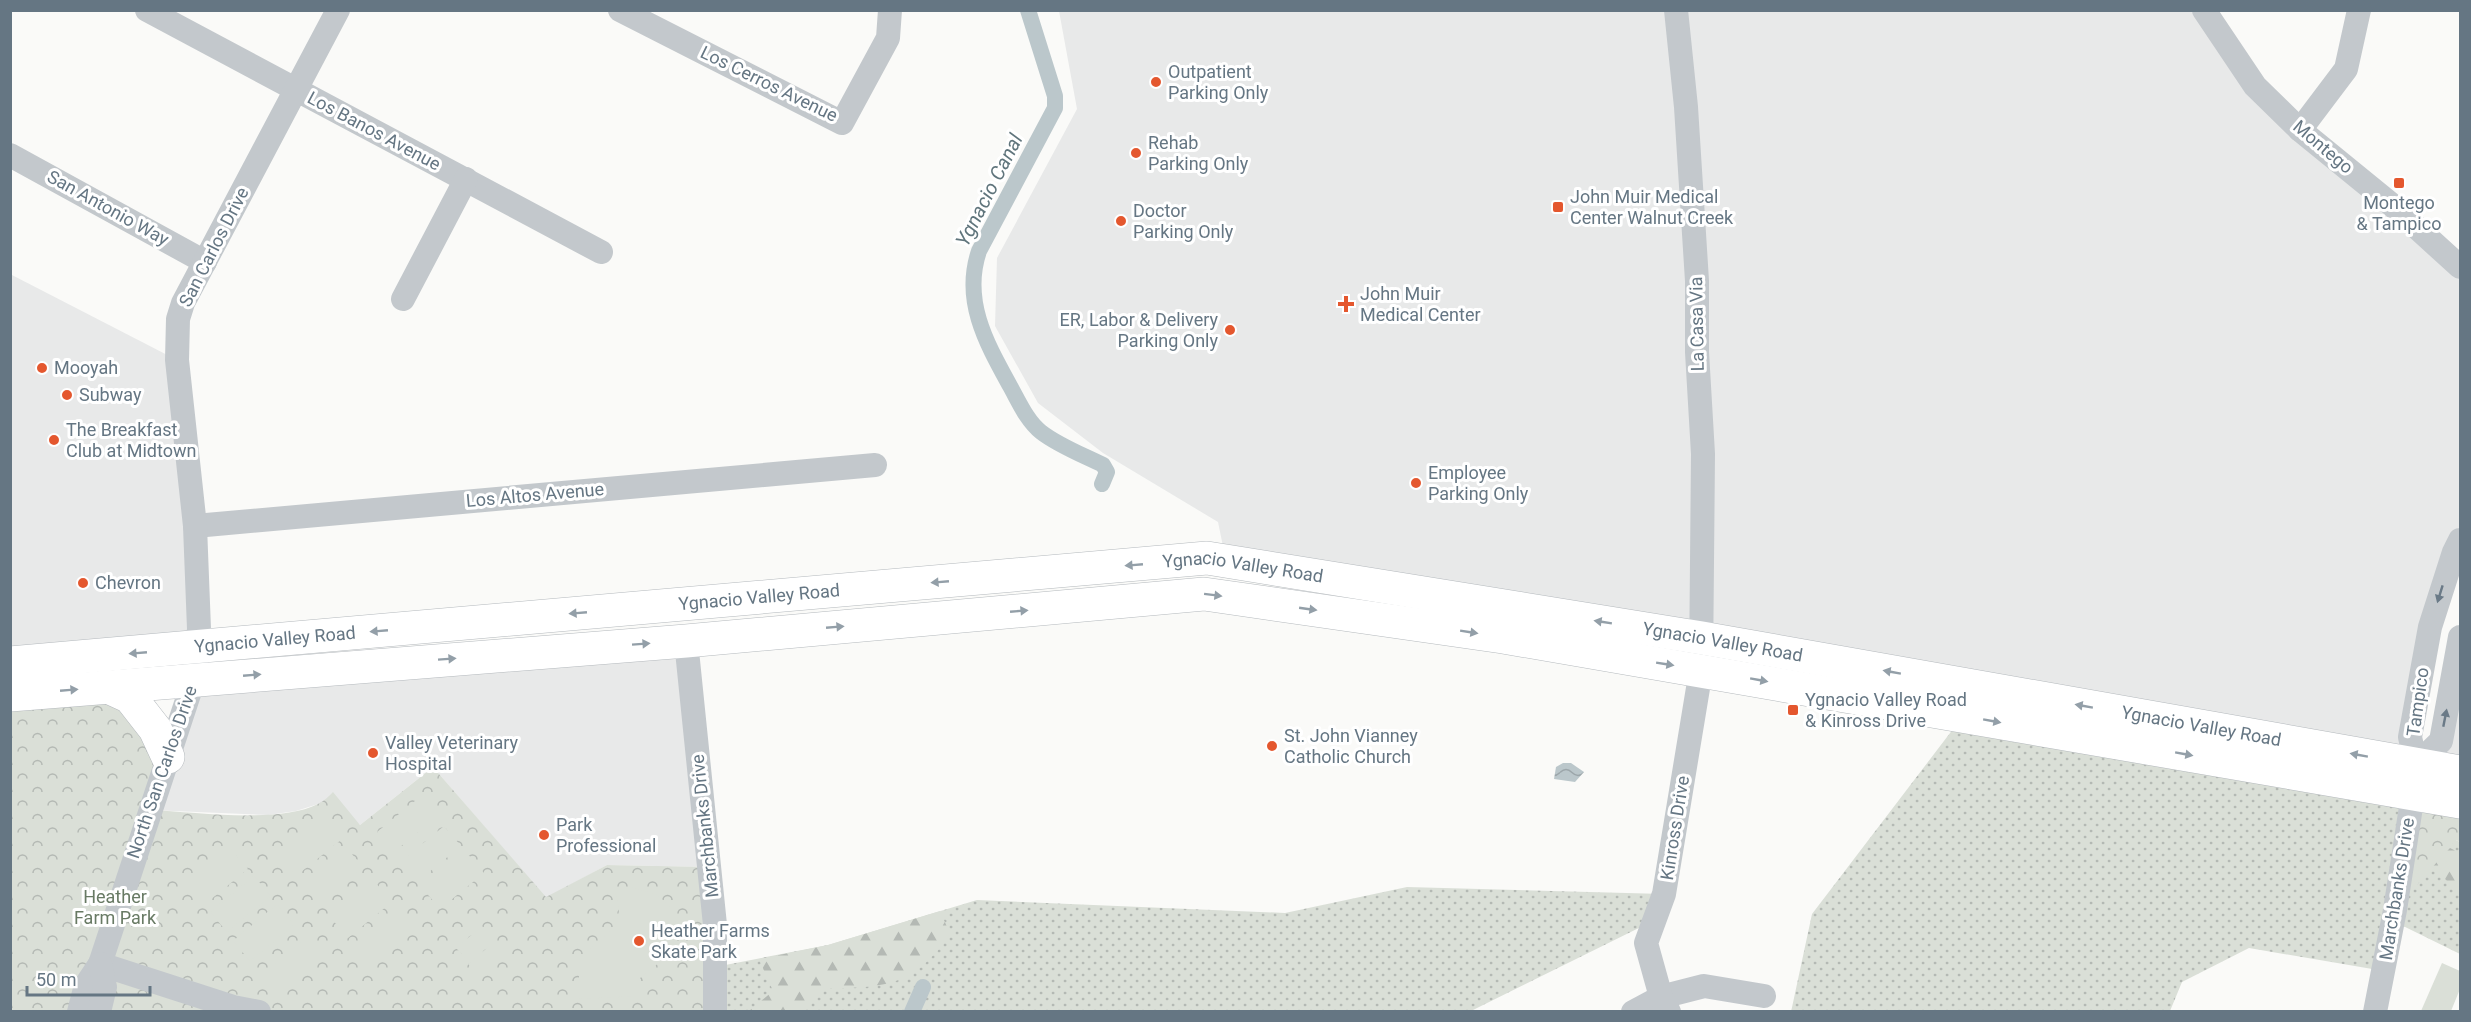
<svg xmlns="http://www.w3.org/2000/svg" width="2471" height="1022" viewBox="0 0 2471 1022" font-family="Roboto,sans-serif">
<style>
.built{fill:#e8e9e9}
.grass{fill:url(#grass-dots)}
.forest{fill:url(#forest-firs)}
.park{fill:url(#park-crowns)}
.garden{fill:#dadfd7}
.water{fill:url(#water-waves)}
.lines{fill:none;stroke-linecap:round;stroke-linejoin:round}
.canal{stroke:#bbc7cb;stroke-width:16}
.highway-casing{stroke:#b4b9bd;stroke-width:34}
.minor{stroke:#c3c8cc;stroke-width:24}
.highway{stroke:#fff;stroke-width:33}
.oneway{fill:#939fa8}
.oneway2{fill:#6a7a87}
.poi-dot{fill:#e4572e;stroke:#fff;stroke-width:2}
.labels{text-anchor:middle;stroke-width:6;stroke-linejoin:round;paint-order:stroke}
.poi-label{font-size:18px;fill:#657683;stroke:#fff;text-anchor:start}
.street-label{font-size:18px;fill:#657683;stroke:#fff}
.park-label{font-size:18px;fill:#687a64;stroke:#fff}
.water-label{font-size:20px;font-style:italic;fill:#60757c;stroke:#fff}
</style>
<defs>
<pattern id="grass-dots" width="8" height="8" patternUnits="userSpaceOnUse" patternTransform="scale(1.5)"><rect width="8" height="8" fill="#dadfd7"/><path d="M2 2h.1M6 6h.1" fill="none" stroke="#b4b9b4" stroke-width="1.8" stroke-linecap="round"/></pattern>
<pattern id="forest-firs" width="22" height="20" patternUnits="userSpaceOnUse" patternTransform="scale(1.5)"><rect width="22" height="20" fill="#dadfd7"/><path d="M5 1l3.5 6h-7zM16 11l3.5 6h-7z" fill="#b4b9b4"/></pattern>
<pattern id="park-crowns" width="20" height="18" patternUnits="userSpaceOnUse" patternTransform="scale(1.5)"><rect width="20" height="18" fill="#dadfd7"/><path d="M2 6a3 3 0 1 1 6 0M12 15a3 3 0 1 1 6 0" fill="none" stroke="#b4b9b4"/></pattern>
<pattern id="water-waves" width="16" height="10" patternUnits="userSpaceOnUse" patternTransform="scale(1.5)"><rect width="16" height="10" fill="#bbc7cb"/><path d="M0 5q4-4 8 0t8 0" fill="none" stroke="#9ca6aa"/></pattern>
</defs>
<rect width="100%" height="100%" fill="#fafaf8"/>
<!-- built -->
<g class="built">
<polygon points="1059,11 2204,11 2255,86 2300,130 2392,205 2460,267 2460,540 2454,552 2430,627 2410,737 2416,765 2441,741 2460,637 2460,772 2416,765 1702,638 1226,561 1218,522 1103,453 1038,403 995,326 997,258 1077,109"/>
<polygon points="10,274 177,360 199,629 11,663"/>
<polygon points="686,641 710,867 607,865 546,898 433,767 360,825 331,800 296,811 268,815 150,810 194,679"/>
</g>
<!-- grass -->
<g class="grass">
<polygon points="1963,716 2413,794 2456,840 2460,842 2460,954 2393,921 2384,971 2249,948 2182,982 2170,1011 1791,1012 1812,914"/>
<polygon points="1407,887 1664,894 1655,920 1471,1011 715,1011 715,967 828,945 977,900 1285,913"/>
</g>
<!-- forest -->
<g class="forest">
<polygon points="2450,848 2460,853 2460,890 2447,881 2433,866"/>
<path d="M940 911 951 936C941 946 932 958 921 967 896 989 856 988 825 988L802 1011H749L773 991 759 959 828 945Z"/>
</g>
<!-- park -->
<g class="park">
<path d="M106 686 168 757 150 810C196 812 278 824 318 804 324 801 329 796 333 792L360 825 433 767 546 897 607 865 710 867 715 1011 11 1012V695Z"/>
<polygon points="2413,794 2460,802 2460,842 2456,840 2395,910"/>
</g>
<!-- garden -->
<g class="garden">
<polygon points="421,796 438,816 394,852 377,832"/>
<polygon points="324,819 341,840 296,876 280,855"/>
<polygon points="444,826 461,846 417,882 400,862"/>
<polygon points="346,847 363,867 319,904 302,883"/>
<polygon points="231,849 248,869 204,905 187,885"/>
<polygon points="467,853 484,873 440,909 423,889"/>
<polygon points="254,876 271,896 227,932 210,912"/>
<polygon points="375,882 392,902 348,938 331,918"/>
<path d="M632 887 657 895 669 905 676 921 675 938 687 959C662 956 657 964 639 979V996L579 999V959C598 938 630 929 615 893L621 888Z"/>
<polygon points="277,904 294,925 250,961 233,941"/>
<polygon points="398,910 415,931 371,967 354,946"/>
<polygon points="482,926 491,937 465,958 456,948"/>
<polygon points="307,937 323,958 279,994 263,974"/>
<polygon points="494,942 503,953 478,975 468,964"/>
<polygon points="2442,963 2460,971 2460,989 2451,1011 2421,1011"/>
</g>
<!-- water -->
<polygon class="water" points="1563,763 1571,763 1584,772 1575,782 1554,779 1556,767"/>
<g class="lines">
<!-- canal -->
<g class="canal">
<path d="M1028 10 1055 96V108L979 251C962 301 987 344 1010 386 1019 402 1027 421 1041 432 1059 446 1083 455 1103 465L1107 472 1102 484"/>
<polyline points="912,1012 923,987"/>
</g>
<defs>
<g id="highway">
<path id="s1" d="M10 663 1207 558 1702 638 2460 772"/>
<polyline points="106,686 130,697 155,729 168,757"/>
<polyline points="10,695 686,641 1204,594 1503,637 2460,802"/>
</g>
</defs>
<!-- highway casing -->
<use href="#highway" class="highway-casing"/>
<!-- minor -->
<g class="minor">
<polyline points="147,10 601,252"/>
<polyline points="620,10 842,123 888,38 890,10"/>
<polyline points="2204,10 2255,86 2300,130 2392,205 2460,267"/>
<polyline points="2300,130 2346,69 2359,10"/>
<polyline points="10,155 205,262"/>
<polyline points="403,299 466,179"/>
<polyline points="195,526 875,465"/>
<polyline points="686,641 715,925 715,1012"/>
<polyline points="2416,765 2441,741 2460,637"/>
<polyline points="100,964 233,1007 259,1012"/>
<polyline points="79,1012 86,985 100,964 194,679 199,629 195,526 177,360 178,319 183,303 338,10"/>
<polyline points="99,1012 105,987 100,964"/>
<polyline points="1633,1012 1661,997 1704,986 1764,996"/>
<polyline points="1669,1012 1661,997 1646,943 1664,894 1701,670 1703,454 1697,352 1697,281 1686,107 1676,10"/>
<polyline points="2375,1012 2395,910 2413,794 2416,765 2410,737 2430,627 2454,552 2460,540"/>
</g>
<!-- highway -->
<use href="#highway" class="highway"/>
</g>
<!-- one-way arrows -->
<defs><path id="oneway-solid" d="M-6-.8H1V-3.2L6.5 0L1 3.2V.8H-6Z" transform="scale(1.5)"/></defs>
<g class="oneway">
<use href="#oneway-solid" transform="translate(1134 565) rotate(175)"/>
<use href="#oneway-solid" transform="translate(940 582) rotate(175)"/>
<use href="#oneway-solid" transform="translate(1213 595) rotate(7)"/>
<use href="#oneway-solid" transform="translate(1308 609) rotate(8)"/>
<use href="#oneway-solid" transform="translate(1019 611) rotate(-5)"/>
<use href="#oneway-solid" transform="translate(578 613) rotate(175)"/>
<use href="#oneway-solid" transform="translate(1603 622) rotate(-171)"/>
<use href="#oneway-solid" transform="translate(835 627) rotate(-5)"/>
<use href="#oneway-solid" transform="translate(379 631) rotate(175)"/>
<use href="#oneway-solid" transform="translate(1469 632) rotate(9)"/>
<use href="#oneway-solid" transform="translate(641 644) rotate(-4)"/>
<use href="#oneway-solid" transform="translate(138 653) rotate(175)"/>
<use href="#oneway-solid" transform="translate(447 659) rotate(-4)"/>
<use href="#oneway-solid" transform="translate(1665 664) rotate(9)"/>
<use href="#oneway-solid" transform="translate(1892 672) rotate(-170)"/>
<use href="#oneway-solid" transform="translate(252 675) rotate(-5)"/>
<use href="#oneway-solid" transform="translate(1759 680) rotate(10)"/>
<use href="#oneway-solid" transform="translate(69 690) rotate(-5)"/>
<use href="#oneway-solid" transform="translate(2084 706) rotate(-170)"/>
<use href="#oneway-solid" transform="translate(1992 721) rotate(10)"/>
<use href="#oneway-solid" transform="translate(2184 754) rotate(10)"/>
<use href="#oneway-solid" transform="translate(2359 755) rotate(-170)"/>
</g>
<g class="oneway2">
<use href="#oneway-solid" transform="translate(2440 594) rotate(107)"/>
<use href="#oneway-solid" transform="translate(2445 718) rotate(-79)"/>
</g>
<!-- markers -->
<g class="poi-dot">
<circle cx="1156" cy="82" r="6"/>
<circle cx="1136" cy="153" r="6"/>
<rect x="2393" y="177" width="12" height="12" rx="3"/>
<rect x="1552" y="201" width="12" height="12" rx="3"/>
<circle cx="1121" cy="221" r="6"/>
<path d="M1343 295h6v6h6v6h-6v6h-6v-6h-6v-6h6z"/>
<circle cx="1230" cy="330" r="6"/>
<circle cx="42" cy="368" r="6"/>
<circle cx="67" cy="395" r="6"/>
<circle cx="54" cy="440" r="6"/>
<circle cx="1416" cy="483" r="6"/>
<circle cx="83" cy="583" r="6"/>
<rect x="1787" y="704" width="12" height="12" rx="3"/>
<circle cx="1272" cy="746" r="6"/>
<circle cx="373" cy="753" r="6"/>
<circle cx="544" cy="835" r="6"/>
<circle cx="639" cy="941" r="6"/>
</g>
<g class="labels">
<!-- poi labels -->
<g class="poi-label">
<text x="1168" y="78">Outpatient<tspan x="1168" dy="21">Parking Only</tspan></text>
<text x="1148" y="149">Rehab<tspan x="1148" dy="21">Parking Only</tspan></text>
<text x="1570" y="203">John Muir Medical<tspan x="1570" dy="21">Center Walnut Creek</tspan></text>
<text x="2399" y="209" text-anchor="middle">Montego<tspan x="2399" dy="21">&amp; Tampico</tspan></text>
<text x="1133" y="217">Doctor<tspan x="1133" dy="21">Parking Only</tspan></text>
<text x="1360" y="300">John Muir<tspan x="1360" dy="21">Medical Center</tspan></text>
<text x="1218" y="326" text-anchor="end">ER, Labor &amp; Delivery<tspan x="1218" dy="21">Parking Only</tspan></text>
<text x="54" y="374">Mooyah</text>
<text x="79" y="401">Subway</text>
<text x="66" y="436">The Breakfast<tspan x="66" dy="21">Club at Midtown</tspan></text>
<text x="1428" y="479">Employee<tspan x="1428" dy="21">Parking Only</tspan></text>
<text x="95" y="589">Chevron</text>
<text x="1805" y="706">Ygnacio Valley Road<tspan x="1805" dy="21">&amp; Kinross Drive</tspan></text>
<text x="1284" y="742">St. John Vianney<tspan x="1284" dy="21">Catholic Church</tspan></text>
<text x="385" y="749">Valley Veterinary<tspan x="385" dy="21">Hospital</tspan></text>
<text x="556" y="831">Park<tspan x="556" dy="21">Professional</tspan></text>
<text x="651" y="937">Heather Farms<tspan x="651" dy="21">Skate Park</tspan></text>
</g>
<!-- street labels -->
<g class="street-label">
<text transform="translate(769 84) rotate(26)" y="6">Los Cerros Avenue</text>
<text transform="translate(374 131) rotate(28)" y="6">Los Banos Avenue</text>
<text transform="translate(2323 147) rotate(40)" y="6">Montego</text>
<text transform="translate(108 208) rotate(29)" y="6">San Antonio Way</text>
<text transform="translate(214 247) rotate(-63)" y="6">San Carlos Drive</text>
<text transform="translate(1697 324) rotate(-91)" y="6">La Casa Via</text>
<text transform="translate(535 495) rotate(-5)" y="6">Los Altos Avenue</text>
<text dy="6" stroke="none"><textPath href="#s1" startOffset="1238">Ygnacio Valley Road</textPath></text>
<text dy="6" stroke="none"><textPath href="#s1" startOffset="752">Ygnacio Valley Road</textPath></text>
<text dy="6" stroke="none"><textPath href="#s1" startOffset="266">Ygnacio Valley Road</textPath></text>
<text dy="6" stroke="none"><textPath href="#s1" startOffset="1724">Ygnacio Valley Road</textPath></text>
<text transform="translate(2418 702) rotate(-82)" y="6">Tampico</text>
<text dy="6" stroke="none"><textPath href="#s1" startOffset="2210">Ygnacio Valley Road</textPath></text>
<text transform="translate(162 772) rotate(-71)" y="6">North San Carlos Drive</text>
<text transform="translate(705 826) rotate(-96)" y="6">Marchbanks Drive</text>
<text transform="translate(1675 828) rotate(-81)" y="6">Kinross Drive</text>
<text transform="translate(2397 889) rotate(-81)" y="6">Marchbanks Drive</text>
</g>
<!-- park labels -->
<g class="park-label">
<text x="115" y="903">Heather<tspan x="115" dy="21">Farm Park</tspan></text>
</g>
<!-- water labels -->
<g class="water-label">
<text transform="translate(989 190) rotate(-63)" y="7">Ygnacio Canal</text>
</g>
</g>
<!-- border -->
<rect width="2471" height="1022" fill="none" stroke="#657683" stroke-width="24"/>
<!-- scale -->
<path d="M27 986v9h123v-9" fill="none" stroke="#657683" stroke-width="3"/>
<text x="36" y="986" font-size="18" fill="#657683" stroke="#ffffff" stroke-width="4.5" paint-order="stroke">50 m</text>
</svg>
